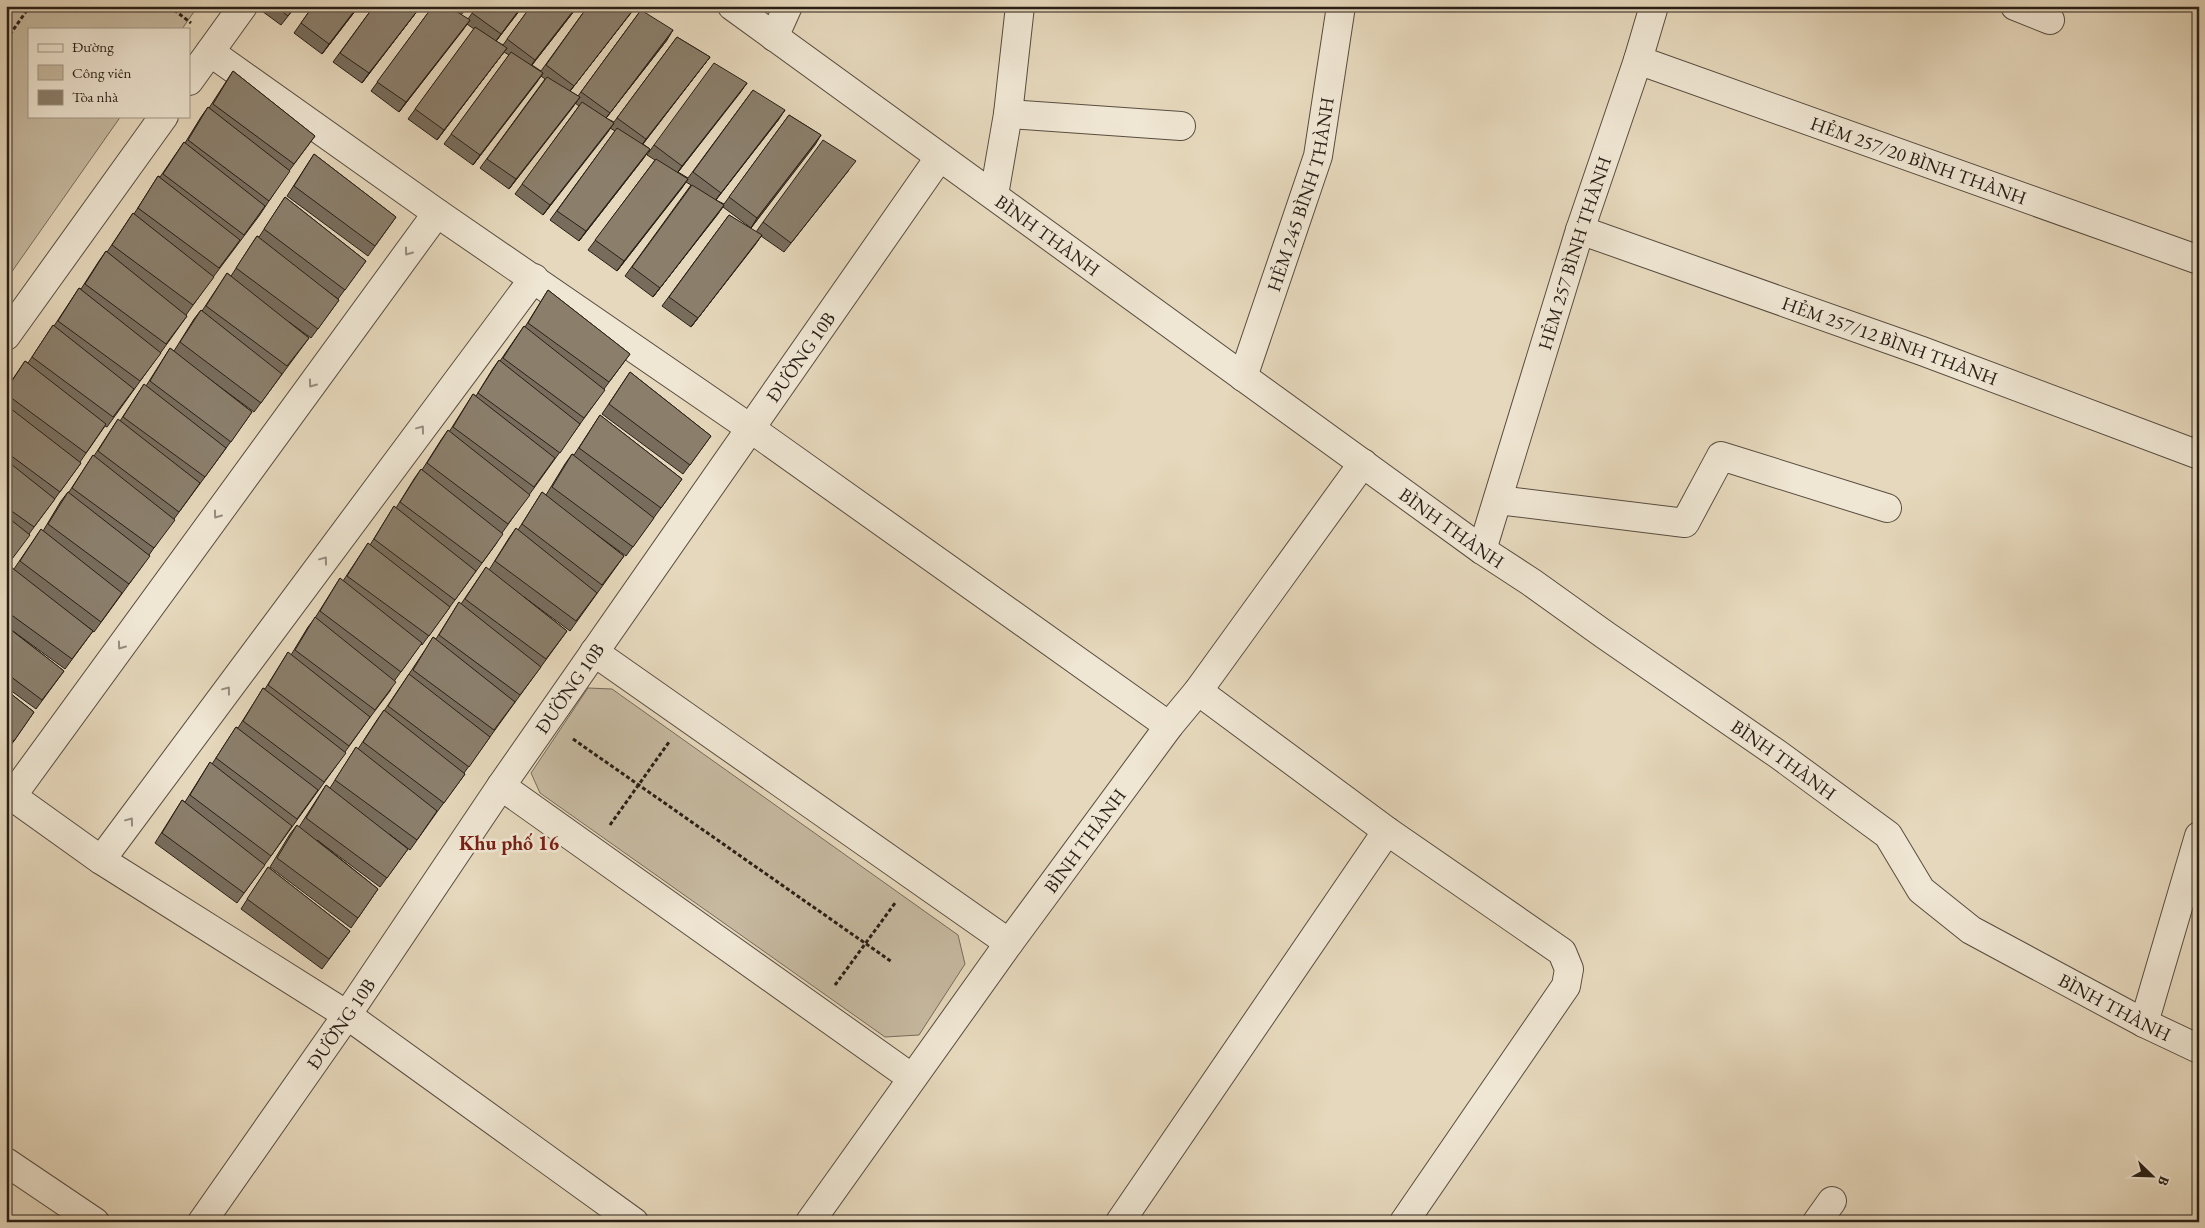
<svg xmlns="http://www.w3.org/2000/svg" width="2205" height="1228" viewBox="0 0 2205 1228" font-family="'EB Garamond',serif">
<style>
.park{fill:#c6b9a0;stroke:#776c5b}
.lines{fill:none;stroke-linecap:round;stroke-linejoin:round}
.minor-casing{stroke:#584d40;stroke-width:30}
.path{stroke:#281f16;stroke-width:3;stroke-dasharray:4 2.5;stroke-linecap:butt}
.minor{stroke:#efe6d3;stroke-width:28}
.wall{fill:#786d5d;stroke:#281f16}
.shaded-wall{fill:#61594c;stroke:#281f16}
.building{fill:#8b7f6c;stroke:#281f16}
.oneway{stroke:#958c7e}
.labels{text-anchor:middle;stroke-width:5;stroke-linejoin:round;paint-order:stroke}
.street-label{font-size:19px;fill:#281f16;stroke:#efe6d3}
.neighbourhood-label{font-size:20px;font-weight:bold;fill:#7a1f14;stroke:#efe6d3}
</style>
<rect width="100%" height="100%" fill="#e6d8bc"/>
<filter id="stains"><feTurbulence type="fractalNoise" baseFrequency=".004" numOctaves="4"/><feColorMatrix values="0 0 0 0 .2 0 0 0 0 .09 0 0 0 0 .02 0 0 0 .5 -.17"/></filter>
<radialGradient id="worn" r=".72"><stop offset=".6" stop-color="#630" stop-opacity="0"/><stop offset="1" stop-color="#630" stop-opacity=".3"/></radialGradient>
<!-- park -->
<g class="park">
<polygon points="6,6 198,6 182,29 29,29 29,116 121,116 6,280"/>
<polygon points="588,688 612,689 958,935 965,964 919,1035 885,1037 540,793 531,773"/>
</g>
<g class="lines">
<defs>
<g id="minor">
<path id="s1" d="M732 6 1482 550 1531 582 1605 635 1779 755 1888 835 1921 890 1971 930 2144 1023 2199 1049"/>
<polyline points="2015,6 2050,20"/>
<polyline points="774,37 788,6"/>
<polyline points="210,52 437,213 750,428 1169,726"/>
<path id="s2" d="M1638 60 2199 260"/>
<polyline points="189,81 243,6"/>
<polyline points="1008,114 1181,126"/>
<polyline points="994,195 1008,114 1020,6"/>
<path id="s3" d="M1580 230 1922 351 2199 455"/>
<polyline points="6,336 164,116"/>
<path id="s4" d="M1243 377 1318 156 1341 6"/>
<polyline points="1498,500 1685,523 1721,456 1887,508"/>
<path id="s5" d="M1482 550 1580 230 1638 60 1654 6"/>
<polyline points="594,652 1009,943"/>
<polyline points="1198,691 1387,831 1562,952 1569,969 1566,986 1404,1222"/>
<polyline points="501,786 912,1078"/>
<polyline points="6,792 101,860 347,1015 634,1222"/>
<polyline points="12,796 437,213"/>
<polyline points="101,860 534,278"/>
<polyline points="2144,1023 2199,836"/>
<polyline points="6,1162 95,1222"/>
<path id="s6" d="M202 1222 347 1015 501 786 939 158"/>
<path id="s7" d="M810 1222 1009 943 1169 726 1198 691 1363 463"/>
<polyline points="1120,1222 1387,831"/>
<polyline points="1817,1222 1832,1201"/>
</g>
</defs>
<!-- minor casing -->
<use href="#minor" class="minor-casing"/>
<!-- path -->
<g class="path">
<polyline points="169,6 191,23"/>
<polyline points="6,40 30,6"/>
<polyline points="573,739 892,962"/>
<polyline points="610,825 669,742"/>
<polyline points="835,985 895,903"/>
</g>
<!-- minor -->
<use href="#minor" class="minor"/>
</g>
<!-- wall -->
<g class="wall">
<polygon points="255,6 296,6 281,25"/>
<polygon points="313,6 359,6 322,54 294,33"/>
<polygon points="374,6 421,6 362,83 333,62"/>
<polygon points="433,6 468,6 461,15 468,19 477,6 523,6 496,41 503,45 531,6 578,6 532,65 541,71 588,6 636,6 570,91 578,96 641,10 667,40 606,118 614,122 677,37 710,57 643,144 650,149 643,159 579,241 550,220 615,131 610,128 543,215 515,194 579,106 575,103 509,189 480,168 545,79 541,76 473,165 444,144 509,55 504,52 437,140 408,119 474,29 467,24 399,112 371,91"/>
<polygon points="233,71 315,136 289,171 259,216 214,276 186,315 187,316 154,362 107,427 105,426 80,462 81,463 29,534 6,567 6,389 25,361 28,363 53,325 54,326 79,288 81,289 99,261 106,251 107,252 133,213 134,214 158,176 160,177 184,142 185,143 201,117 208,107 209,108"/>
<polygon points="747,83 678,172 688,178 753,90 779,119 716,200 724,204 789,115 821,135 751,228 723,207 653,297 625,276 691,185 686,182 617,271 588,250 655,160 647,155 654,145"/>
<polygon points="314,154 396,217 368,256 287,196"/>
<polygon points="849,170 784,252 761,236 691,327 662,306 729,215 756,232 763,222"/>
<polygon points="285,197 366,261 338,299 323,288 339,300 311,338 289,322 309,338 254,412 208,378 252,412 224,451 174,519 149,555 143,565 94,632 77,619 93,631 65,669 6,626 6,574 14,569 41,529 43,531 61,501 68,492 69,492 93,455 94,456 118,419 120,421 144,384 146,386 170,348 174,351 194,319 201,310 202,311 227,273 231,276 251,245 257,236 259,237"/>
<polygon points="548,290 630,354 604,389 598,399 529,495 502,533 496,544 422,645 421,644 395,680 390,691 368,720 345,752 339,762 237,903 155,843 182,800 185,802 210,762 212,764 236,727 238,728 257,698 263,688 265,689 288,652 291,655 308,627 315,618 340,578 343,581 368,543 370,545 394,506 396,508 414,479 421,469 422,470 441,440 448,430 449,432 473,394 476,396 492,370 499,360 500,361 524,326 525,327"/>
<polygon points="630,372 711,436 683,474 602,414"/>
<polygon points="600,415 682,479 626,556 593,532 624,556 570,631 524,597 567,631 513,705 464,773 465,774 437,812 410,850 389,834 408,849 380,887 317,840 378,889 351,928 270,867 290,834 297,825 299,827 326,785 330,788 356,747 358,749 377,720 384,710 384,711 409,674 427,647 433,637 436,639 459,602 461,604 486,567 489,570 509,538 516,528 518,530 542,492 546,495 565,464 572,454 574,455"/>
<polygon points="6,626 64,671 36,709 6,687"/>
<polygon points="6,690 34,712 7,751 6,751"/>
<polygon points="268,867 350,931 322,969 241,909"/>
</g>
<!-- shaded-wall -->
<g class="shaded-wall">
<polygon points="358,6 359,6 322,54 329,44"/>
<polygon points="421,6 362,83 369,73"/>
<polygon points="522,6 523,6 494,44 501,34"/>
<polygon points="577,6 578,6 528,70 535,60"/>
<polygon points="636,6 631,13 567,95 574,86"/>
<polygon points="470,20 463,30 399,112 406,102"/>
<polygon points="673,30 667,40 603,122 610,113"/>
<polygon points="507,48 500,57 437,140 444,130"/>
<polygon points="710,57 703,66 639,149 646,139"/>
<polygon points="543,73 537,82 473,165 480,155"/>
<polygon points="747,83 740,93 675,176 682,166"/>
<polygon points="580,97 573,107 509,189 516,179"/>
<polygon points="785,110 779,119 714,202 721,193"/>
<polygon points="614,123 608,132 543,215 550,205"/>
<polygon points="821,135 815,145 751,228 757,218"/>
<polygon points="650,149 643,159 579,241 586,231"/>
<polygon points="688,179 682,188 617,271 624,261"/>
<polygon points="724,205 718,214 653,297 660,288"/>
<polygon points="762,235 755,245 691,327 698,318"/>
</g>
<!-- building -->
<g class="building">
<polygon points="275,6 295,6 288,16"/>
<polygon points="313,6 358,6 329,44 301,23"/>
<polygon points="374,6 421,6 369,73 340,53"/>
<polygon points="433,6 448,6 470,20 406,102 377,82"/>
<polygon points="461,6 467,6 465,9"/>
<polygon points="477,6 522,6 501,34 472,13"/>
<polygon points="531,6 577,6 535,60 507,39"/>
<polygon points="588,6 636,6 574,86 546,65"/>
<polygon points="641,10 673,30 610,113 581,92"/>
<polygon points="475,27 507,48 444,130 415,109"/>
<polygon points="677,37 710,57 646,139 617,118"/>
<polygon points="511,52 543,73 480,155 451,134"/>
<polygon points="714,63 747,83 682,166 654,145"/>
<polygon points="233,71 315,136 294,164 213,104"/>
<polygon points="547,77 580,97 516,179 487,159"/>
<polygon points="753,90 785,110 721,193 693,172"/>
<polygon points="582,102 614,123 550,205 522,184"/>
<polygon points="208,107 290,171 269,201 188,140"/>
<polygon points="789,115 821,135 757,218 729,197"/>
<polygon points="617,128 650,149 586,231 557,211"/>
<polygon points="823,140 856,161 791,243 763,222"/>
<polygon points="184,142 265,206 244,235 163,174"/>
<polygon points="314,154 396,217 375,246 294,186"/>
<polygon points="656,159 688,179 624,261 595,240"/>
<polygon points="158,176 240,240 219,268 138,208"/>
<polygon points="692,185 724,205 660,288 632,267"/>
<polygon points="285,197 366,261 345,290 264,229"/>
<polygon points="133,213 214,277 193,305 112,245"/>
<polygon points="729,215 762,235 698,318 669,297"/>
<polygon points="257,236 339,300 318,329 236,268"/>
<polygon points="106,251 187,316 166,344 85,284"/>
<polygon points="227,273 309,338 287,366 206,306"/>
<polygon points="79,288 161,353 140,381 58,321"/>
<polygon points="548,290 630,354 609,382 528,323"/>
<polygon points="201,310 282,374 261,403 180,342"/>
<polygon points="53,325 134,389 113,417 32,357"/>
<polygon points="524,326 605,390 584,418 503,358"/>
<polygon points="170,348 252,412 231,442 150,381"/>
<polygon points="499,360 580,424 560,453 478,393"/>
<polygon points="25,361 106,424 86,453 6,394 6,390"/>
<polygon points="630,372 711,436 690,465 609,404"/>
<polygon points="144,384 226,448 205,477 123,417"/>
<polygon points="473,394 555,458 534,487 453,427"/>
<polygon points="6,405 81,463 60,492 6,452"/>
<polygon points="600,415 682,479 661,508 579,448"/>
<polygon points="118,419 200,483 179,512 98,451"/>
<polygon points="448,430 530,495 508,524 427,463"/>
<polygon points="572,454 654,518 633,547 552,487"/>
<polygon points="93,455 175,520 154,548 72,488"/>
<polygon points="6,460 55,499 34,527 6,507"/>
<polygon points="421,469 503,534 482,563 400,502"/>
<polygon points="68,492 150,556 129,584 48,524"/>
<polygon points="542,492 624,556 602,585 522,524"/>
<polygon points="394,506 476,571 455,600 374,539"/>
<polygon points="6,516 30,535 9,563 6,561"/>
<polygon points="516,528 597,593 576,621 495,561"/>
<polygon points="41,529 122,593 101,622 20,561"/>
<polygon points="368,543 450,607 429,636 347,576"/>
<polygon points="11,567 93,631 72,659 6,611 6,574"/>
<polygon points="486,567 567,631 546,659 465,599"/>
<polygon points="340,578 422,643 401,672 320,611"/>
<polygon points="459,602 541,667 520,695 439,635"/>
<polygon points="315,617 396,682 375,710 295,650"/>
<polygon points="6,626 64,671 42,700 6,673"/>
<polygon points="433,637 515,702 494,730 413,670"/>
<polygon points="288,652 370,717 349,746 268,685"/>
<polygon points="409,674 490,737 469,767 388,706"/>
<polygon points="263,688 346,753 324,782 243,721"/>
<polygon points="6,690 34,712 14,741 6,736"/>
<polygon points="384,710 465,774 444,803 363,742"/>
<polygon points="236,727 318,790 297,819 216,758"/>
<polygon points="356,747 437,811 417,840 335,780"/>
<polygon points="210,762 292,826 271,856 190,795"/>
<polygon points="326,785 408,849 387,878 306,818"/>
<polygon points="182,800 265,865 244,893 162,833"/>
<polygon points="297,825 378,889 358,918 277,858"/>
<polygon points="268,867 350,931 329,959 247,899"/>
</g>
<!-- one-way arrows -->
<defs><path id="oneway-chevron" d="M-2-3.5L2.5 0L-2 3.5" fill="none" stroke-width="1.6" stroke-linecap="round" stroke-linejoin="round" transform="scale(1.25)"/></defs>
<g class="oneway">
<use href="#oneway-chevron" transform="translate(408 252) rotate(126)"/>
<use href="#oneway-chevron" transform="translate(312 384) rotate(126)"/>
<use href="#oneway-chevron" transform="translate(421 429) rotate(-53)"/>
<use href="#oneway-chevron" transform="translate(217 515) rotate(126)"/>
<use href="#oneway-chevron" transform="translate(324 560) rotate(-53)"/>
<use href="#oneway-chevron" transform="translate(121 646) rotate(126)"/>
<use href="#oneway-chevron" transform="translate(227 690) rotate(-53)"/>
<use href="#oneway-chevron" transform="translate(130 821) rotate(-53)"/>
</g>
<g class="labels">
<!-- street labels -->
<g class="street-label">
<text dy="7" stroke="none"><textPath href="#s2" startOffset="298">HẺM 257/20 BÌNH THÀNH</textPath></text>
<text dy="7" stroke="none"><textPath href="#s4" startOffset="192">HẺM 245 BÌNH THÀNH</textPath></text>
<text dy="7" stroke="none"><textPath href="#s1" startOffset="390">BÌNH THÀNH</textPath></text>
<text dy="7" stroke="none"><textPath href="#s5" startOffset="311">HẺM 257 BÌNH THÀNH</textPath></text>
<text dy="7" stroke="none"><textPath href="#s3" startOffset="329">HẺM 257/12 BÌNH THÀNH</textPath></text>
<text dy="7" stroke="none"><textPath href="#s6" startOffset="1052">ĐƯỜNG 10B</textPath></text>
<text dy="7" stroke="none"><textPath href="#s1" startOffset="889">BÌNH THÀNH</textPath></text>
<text dy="7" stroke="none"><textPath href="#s6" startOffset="648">ĐƯỜNG 10B</textPath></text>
<text dy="7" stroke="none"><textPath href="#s1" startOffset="1294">BÌNH THÀNH</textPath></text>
<text dy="7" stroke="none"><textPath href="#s7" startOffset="470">BÌNH THÀNH</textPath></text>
<text dy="7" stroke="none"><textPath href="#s1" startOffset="1714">BÌNH THÀNH</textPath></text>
<text dy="7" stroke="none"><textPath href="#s6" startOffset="242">ĐƯỜNG 10B</textPath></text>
</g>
<!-- neighbourhood labels -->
<g class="neighbourhood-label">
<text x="509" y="850">Khu phố 16</text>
</g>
</g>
<!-- margin -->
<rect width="2205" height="1228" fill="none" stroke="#e6d8bc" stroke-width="25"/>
<rect x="8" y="8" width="2190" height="1213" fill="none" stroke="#281f16" stroke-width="2.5"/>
<rect x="12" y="12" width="2180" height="1203" fill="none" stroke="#281f16"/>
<!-- legend -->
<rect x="28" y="28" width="162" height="90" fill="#efe6d3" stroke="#9f9687"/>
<rect x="38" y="44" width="25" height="8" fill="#efe6d3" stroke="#9f9687"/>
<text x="72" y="52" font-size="15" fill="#281f16">Đường</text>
<rect x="38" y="65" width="25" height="15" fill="#c6b9a0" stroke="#9f9687"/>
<text x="72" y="78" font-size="15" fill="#281f16">Công viên</text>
<rect x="38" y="90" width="25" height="15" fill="#8b7f6c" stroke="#9f9687"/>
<text x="72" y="102" font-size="15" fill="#281f16">Tòa nhà</text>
<!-- north arrow -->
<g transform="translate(2152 1176) rotate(113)" stroke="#efe6d3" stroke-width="4" paint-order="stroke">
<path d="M0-4L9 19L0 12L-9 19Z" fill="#281f16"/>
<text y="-8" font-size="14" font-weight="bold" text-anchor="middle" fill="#281f16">B</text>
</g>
<rect width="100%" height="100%" filter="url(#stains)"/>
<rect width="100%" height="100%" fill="url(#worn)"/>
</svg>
